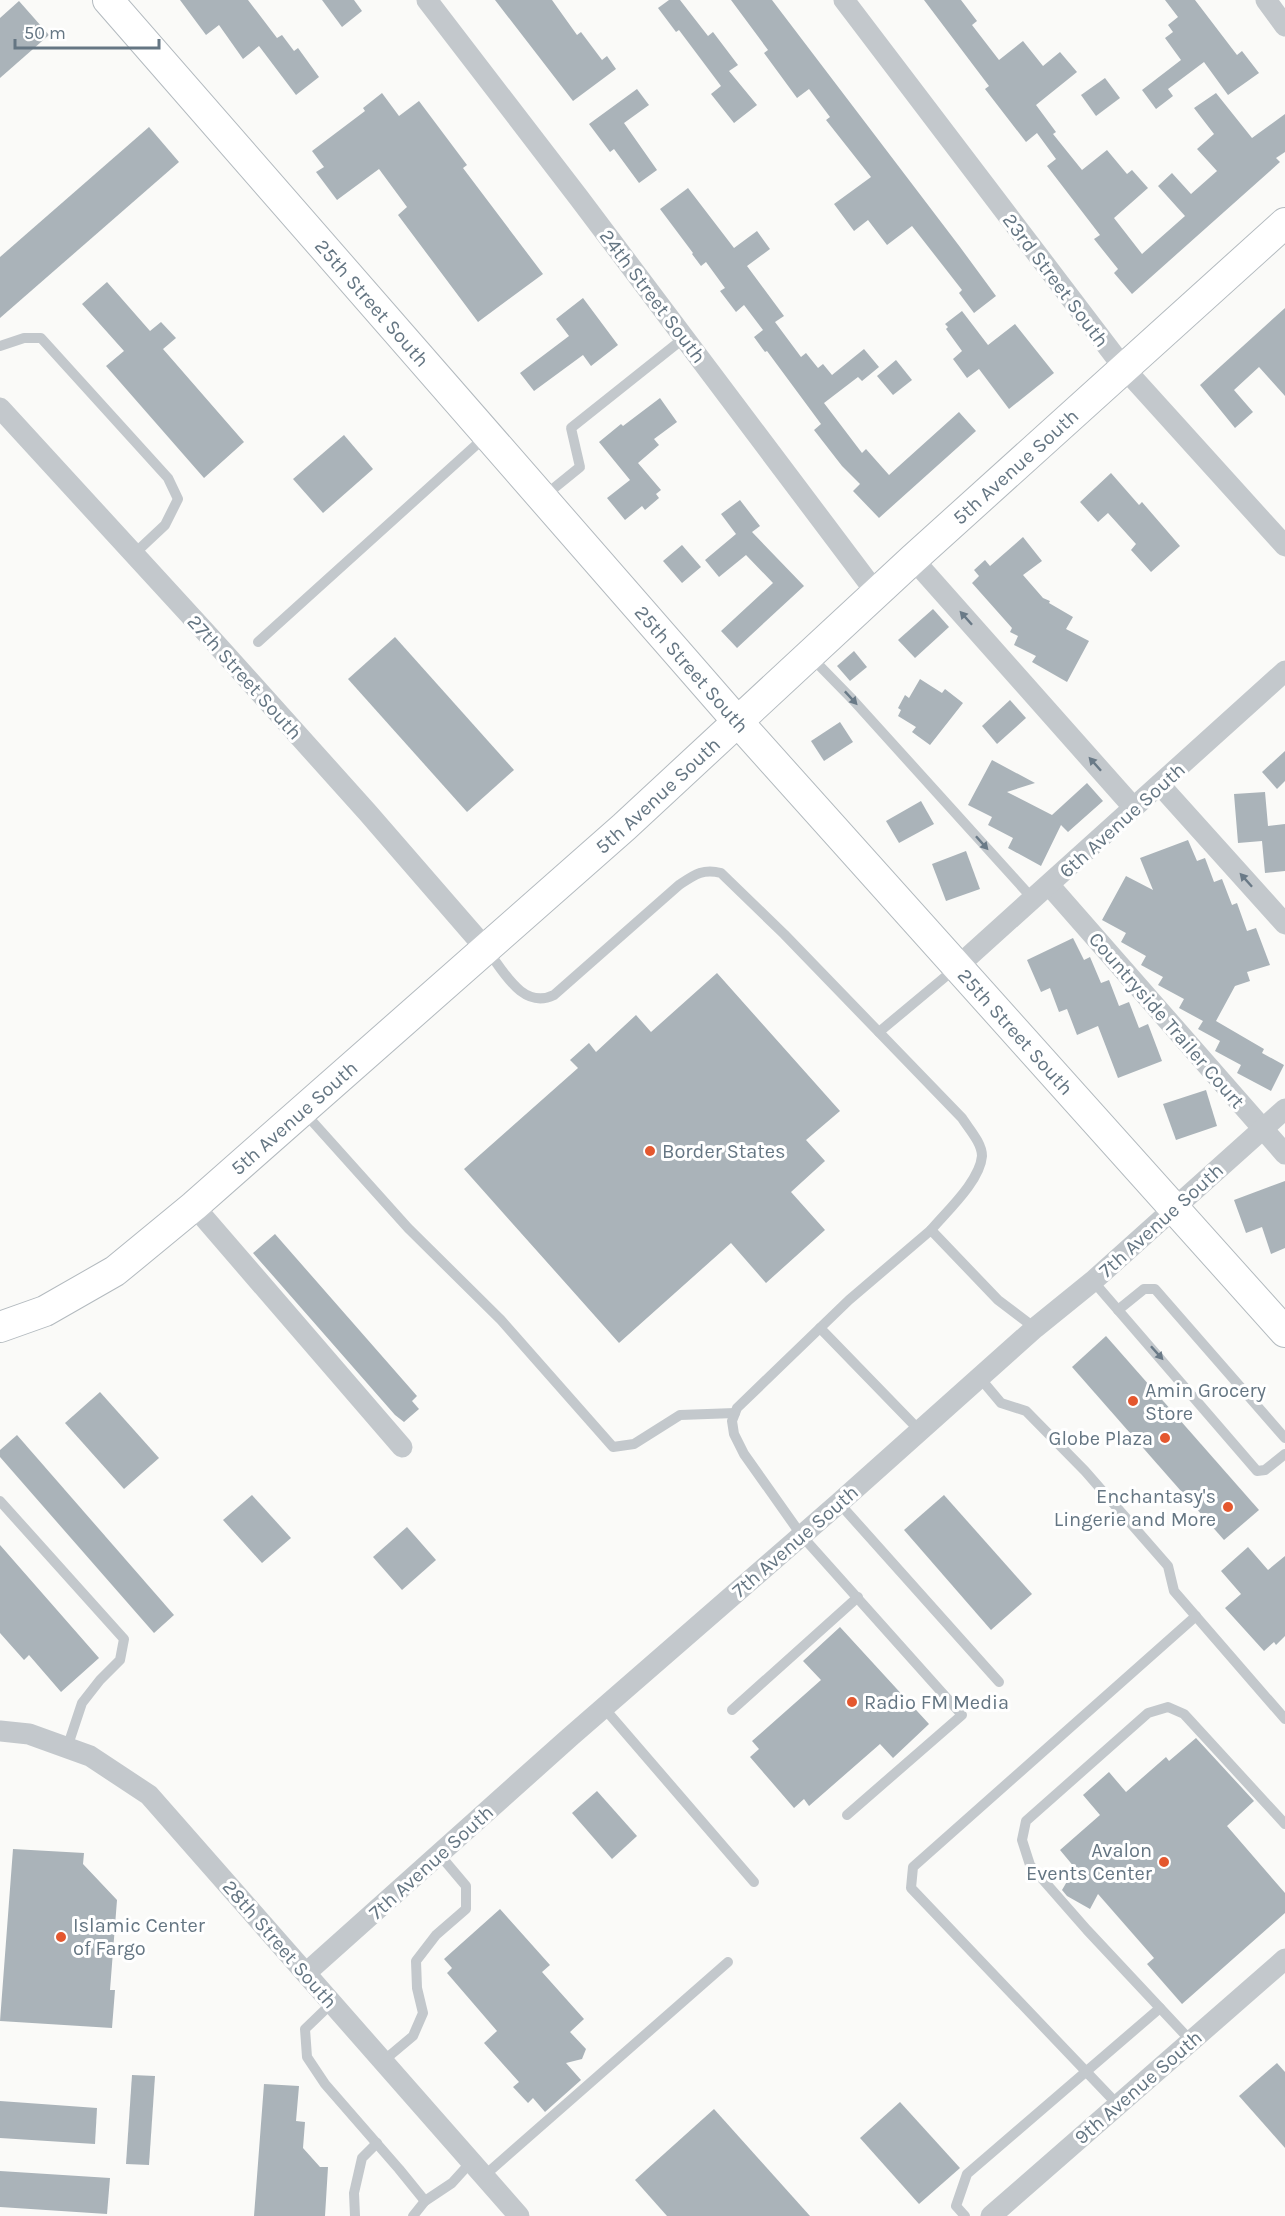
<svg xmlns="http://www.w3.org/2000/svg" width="1285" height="2216" viewBox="0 0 1285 2216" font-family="Karla,sans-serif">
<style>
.building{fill:#aab3b9}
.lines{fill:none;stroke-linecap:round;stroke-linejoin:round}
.secondary-casing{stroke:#b3babf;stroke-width:32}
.lane{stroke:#c3c8cc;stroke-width:10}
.street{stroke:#c3c8cc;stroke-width:21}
.secondary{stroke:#fff;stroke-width:30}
.oneway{fill:#6a7a87}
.poi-dot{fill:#e4572e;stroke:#fff;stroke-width:2}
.labels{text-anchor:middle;stroke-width:6;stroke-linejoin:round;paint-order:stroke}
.street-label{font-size:20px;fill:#657683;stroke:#fff}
.poi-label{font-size:20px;fill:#657683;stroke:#fff;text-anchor:start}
</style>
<rect width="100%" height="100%" fill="#fafaf8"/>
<!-- building -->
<g class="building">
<polygon points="180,0 248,0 277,38 282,35 294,51 298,48 319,77 296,95 259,46 243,59 219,25 206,35"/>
<polygon points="322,0 354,0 362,11 342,27"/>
<polygon points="495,0 552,0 577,35 581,32 602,60 607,56 616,69 573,101"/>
<polygon points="669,0 680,0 708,36 713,32 738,65 729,71 757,105 734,123 711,94 721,86 679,30 676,32 658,8"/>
<polygon points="731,0 772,0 960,247 996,296 974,313 959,293 962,290 912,226 887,245 868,220 854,231 834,204 871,177 826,120 830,117 809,89 797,98 764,53 768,50"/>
<polygon points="924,0 961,0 977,21 972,25 999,60 1023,41 1043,66 1060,52 1077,72 1036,105 1056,132 1053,134 1082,170 1107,150 1127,174 1132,170 1148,188 1114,218 1142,254 1185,216 1158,186 1172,173 1191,194 1217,171 1197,149 1214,134 1194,108 1216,93 1252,138 1285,114 1285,152 1276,158 1280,162 1132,294 1114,273 1118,269 1094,239 1100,235 1047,166 1056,159 1037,133 1026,142 985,89 989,86"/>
<polygon points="1165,0 1195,0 1237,55 1242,51 1259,73 1228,95 1204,62 1168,89 1173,96 1156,109 1142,90 1181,60 1165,38 1173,32 1168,25 1178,17"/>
<polygon points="19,1 49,35 0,78 0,18"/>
<polygon points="1105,78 1120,98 1096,116 1081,95"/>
<polygon points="637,89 649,105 624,123 657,170 639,183 614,149 610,152 589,124"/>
<polygon points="382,93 399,116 419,101 467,165 463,168 543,274 478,322 398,215 407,207 379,169 337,200 316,172 324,167 312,151 365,111 363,108"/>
<polygon points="149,127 179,162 0,318 0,257"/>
<polygon points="688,188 734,248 757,231 770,249 747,266 784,316 775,322 801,357 806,353 818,368 823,364 832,375 864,349 879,367 862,381 858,377 824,403 862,453 866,449 889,475 959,412 976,431 879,518 853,491 860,484 842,466 814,430 821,424 767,351 765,352 754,337 763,330 744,305 736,312 720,291 725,288 706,262 701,266 692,254 693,253 660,209"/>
<polygon points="107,282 150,331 161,322 176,338 163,349 244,442 204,478 106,366 124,351 82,304"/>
<polygon points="583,298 618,345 591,366 583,355 534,391 520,373 569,336 556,319"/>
<polygon points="1285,308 1285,396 1259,367 1234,390 1253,412 1235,428 1200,385"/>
<polygon points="962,311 988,345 1015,324 1054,373 1009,409 979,369 967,378 953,359 962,351 946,329 948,327 945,324"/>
<polygon points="896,360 912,380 893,395 877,376"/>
<polygon points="660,398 677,422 654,439 659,445 638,463 661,490 656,494 659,498 645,510 642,506 625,520 607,498 630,480 599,442 621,424 623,426"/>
<polygon points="344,435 373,469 323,513 293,479"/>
<polygon points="1111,473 1139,505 1142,502 1180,546 1151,572 1131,550 1136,544 1108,513 1098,522 1080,502"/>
<polygon points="740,500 760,526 752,532 804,586 737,648 721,631 773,583 746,555 719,577 705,560 736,534 721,514"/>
<polygon points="1023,537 1042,561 1023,575 1043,598 1050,601 1049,603 1073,617 1066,629 1089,641 1067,682 1032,662 1036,656 1014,645 1018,636 1010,632 1012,628 972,583 979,576 974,570 985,560 990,566"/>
<polygon points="682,545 701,567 682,583 663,561"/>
<polygon points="933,609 949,627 915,658 898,640"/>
<polygon points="395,637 514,770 467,812 348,679"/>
<polygon points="854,651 867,667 850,681 837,666"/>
<polygon points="920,679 942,693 945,689 963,703 930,745 912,732 916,727 898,716 901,710 898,708 905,695 909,698"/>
<polygon points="1010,700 1026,718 997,744 982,726"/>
<polygon points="840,722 853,742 824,761 811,741"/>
<polygon points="1285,751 1285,781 1277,789 1262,772"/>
<polygon points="992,760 1035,783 1007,792 1052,815 1087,783 1103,801 1068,832 1061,825 1041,866 1008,848 1013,838 988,825 992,817 968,805"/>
<polygon points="1265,792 1268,826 1285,824 1285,871 1265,873 1262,841 1238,843 1234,794"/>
<polygon points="921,801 934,824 899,843 886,821"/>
<polygon points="1188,840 1197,861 1205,858 1214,882 1222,879 1232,905 1237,903 1247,931 1256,928 1270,965 1247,972 1250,981 1235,986 1216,1021 1264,1049 1262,1053 1284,1065 1271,1091 1237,1073 1241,1065 1215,1051 1220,1041 1198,1029 1203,1021 1179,1008 1184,999 1158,985 1163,977 1141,965 1146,956 1121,942 1126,933 1102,920 1126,876 1153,890 1140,858"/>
<polygon points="966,851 980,889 946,901 932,864"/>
<polygon points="1073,938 1084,960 1090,957 1101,983 1109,980 1119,1006 1129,1002 1139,1028 1148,1024 1162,1061 1118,1078 1098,1026 1077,1035 1067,1009 1059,1012 1050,988 1041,992 1027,960"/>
<polygon points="717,973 840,1111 806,1140 825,1161 791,1192 825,1230 766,1283 731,1243 619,1343 464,1169 578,1068 570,1060 589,1043 596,1052 636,1015 651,1032"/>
<polygon points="1206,1090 1217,1126 1176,1140 1163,1104"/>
<polygon points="1285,1181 1285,1248 1271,1254 1262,1227 1246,1233 1234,1200"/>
<polygon points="275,1234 417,1396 412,1401 419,1409 404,1422 395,1415 253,1253"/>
<polygon points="1106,1336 1259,1510 1224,1540 1072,1367"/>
<polygon points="100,1392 159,1458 124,1489 65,1423"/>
<polygon points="17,1435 174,1615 154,1633 0,1457 0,1450"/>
<polygon points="252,1495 291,1538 262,1563 223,1520"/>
<polygon points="944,1495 1032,1594 991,1630 904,1530"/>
<polygon points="407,1527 436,1560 402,1590 373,1557"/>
<polygon points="0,1545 99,1658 61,1692 29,1655 24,1660 0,1633"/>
<polygon points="1248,1547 1268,1570 1285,1556 1285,1636 1276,1645 1274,1642 1264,1651 1225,1608 1241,1594 1221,1571"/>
<polygon points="840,1627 929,1724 893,1758 880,1744 809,1806 804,1799 794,1808 750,1757 759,1749 752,1741 821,1680 803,1661"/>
<polygon points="1196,1738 1254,1801 1227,1826 1285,1893 1285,1913 1182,2004 1147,1964 1154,1958 1098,1894 1090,1909 1067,1896 1062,1890 1075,1868 1060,1850 1100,1815 1083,1795 1109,1772 1126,1792 1166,1757 1169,1761"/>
<polygon points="597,1791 637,1836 612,1859 572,1813"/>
<polygon points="13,1849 84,1853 83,1864 117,1900 110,1990 115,1990 112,2028 0,2021"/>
<polygon points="500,1909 550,1965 542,1972 584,2019 570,2032 586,2049 582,2059 566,2063 581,2080 545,2112 533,2098 528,2103 513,2087 519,2082 484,2043 497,2031 447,1973 452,1968 444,1959"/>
<polygon points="1277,2063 1285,2072 1285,2148 1239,2096"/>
<polygon points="132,2075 155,2076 149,2165 126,2164"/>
<polygon points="264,2084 299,2086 296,2121 305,2122 303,2148 320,2167 328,2167 325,2216 254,2216"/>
<polygon points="0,2101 97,2108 95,2144 0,2138"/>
<polygon points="900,2102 960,2168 919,2204 860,2138"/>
<polygon points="714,2109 810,2216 667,2216 635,2180"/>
<polygon points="0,2171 110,2178 107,2214 0,2207"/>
</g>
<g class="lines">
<defs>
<g id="secondary">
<path id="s1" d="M108 0 738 722 1285 1332"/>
<path id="s2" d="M0 1327 45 1311 115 1271 194 1206 624 827 913 559 1285 223"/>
</g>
</defs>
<!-- secondary casing -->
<use href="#secondary" class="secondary-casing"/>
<!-- lane -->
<g class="lane">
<polyline points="0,346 24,338 41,338 168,478 178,499 165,525 133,555"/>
<polyline points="543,497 580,467 571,428 684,338"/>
<polyline points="258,642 485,437"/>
<polyline points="810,656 853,700 1033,899"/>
<path d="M488 951C504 972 523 1010 554 995L679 885C694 875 703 868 721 873L784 934 962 1118C969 1129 982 1143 982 1156 980 1181 947 1211 931 1230"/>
<polyline points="879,1032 957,967"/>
<polyline points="303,1111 408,1228 501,1320 613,1447 634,1444 680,1415 735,1413"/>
<polyline points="1093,1281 1257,1471 1265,1470 1285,1454"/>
<polyline points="1118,1310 1144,1289 1155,1289 1285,1438"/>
<polyline points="820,1328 920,1431"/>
<polyline points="980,1378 1001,1403 1026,1411 1085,1471 1168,1566 1174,1591 1285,1719"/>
<polyline points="0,1501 124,1639 120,1660 100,1680 82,1703 67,1748"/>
<polyline points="839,1503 999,1682"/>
<polyline points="604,1708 754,1882"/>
<polyline points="732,1710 858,1597"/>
<polyline points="847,1815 962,1715 802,1536 744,1454 734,1434 732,1421 737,1408 849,1300 931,1230 998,1300 1035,1328"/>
<polyline points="332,2003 305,2029 307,2057 325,2084 399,2169 425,2201 452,2183 471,2162"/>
<polyline points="1191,2041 1087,1930 1030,1865 1022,1840 1026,1821 1148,1713 1168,1707 1184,1714 1285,1824"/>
<polyline points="382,2062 413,2036 423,2013 417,1988 416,1961 436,1935 466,1909 466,1886 439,1854"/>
<polyline points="1118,2105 911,1888 913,1867 1196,1616"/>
<polyline points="484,2176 728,1962"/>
<polyline points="355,2216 354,2193 362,2158 377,2143"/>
<polyline points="413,2216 425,2201"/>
<polyline points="965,2216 956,2206 967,2174 1160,2008"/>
</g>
<!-- street -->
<g class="street">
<polyline points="427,0 579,198 877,594"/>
<polyline points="844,0 1123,367 1285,546"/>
<polyline points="1266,0 1285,26"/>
<polyline points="0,408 210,637 368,813 486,949"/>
<polyline points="913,559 1134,808"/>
<polyline points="1160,785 1285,924"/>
<polyline points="1050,886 1285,1154"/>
<polyline points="957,967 1285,671"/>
<polyline points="194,1206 402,1447"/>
<polyline points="0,1731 29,1734 90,1756 149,1795 519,2216"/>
<polyline points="306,1973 570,1737 839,1503 1035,1328 1093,1281 1285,1109"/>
<polyline points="991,2216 1285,1959"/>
</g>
<!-- secondary -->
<use href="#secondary" class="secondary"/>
</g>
<!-- one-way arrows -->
<defs><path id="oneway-solid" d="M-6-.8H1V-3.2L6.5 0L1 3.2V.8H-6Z" transform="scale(1.5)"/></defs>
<g class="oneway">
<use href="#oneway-solid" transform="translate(966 618) rotate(-132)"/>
<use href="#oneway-solid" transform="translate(851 698) rotate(47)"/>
<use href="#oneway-solid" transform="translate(1095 764) rotate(-132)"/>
<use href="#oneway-solid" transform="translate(982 843) rotate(48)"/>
<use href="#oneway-solid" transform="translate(1246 880) rotate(-132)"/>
<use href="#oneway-solid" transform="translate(1157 1353) rotate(48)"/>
</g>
<!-- markers -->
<g class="poi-dot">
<circle cx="650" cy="1151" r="6"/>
<circle cx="1133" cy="1401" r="6"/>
<circle cx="1165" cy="1438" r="6"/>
<circle cx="1228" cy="1507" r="6"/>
<circle cx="852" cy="1702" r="6"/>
<circle cx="1164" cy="1862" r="6"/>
<circle cx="61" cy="1937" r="6"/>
</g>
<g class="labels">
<!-- street labels -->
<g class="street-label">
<text transform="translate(1056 280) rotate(53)" y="7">23rd Street South</text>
<text transform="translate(653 296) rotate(53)" y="7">24th Street South</text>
<text dy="7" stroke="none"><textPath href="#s1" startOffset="402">25th Street South</textPath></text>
<text dy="7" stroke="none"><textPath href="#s2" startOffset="1336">5th Avenue South</textPath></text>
<text dy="7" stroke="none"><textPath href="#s1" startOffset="888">25th Street South</textPath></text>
<text transform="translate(245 677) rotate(48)" y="7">27th Street South</text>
<text dy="7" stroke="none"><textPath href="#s2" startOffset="850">5th Avenue South</textPath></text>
<text transform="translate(1122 820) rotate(-42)" y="7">6th Avenue South</text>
<text transform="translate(1167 1020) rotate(49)" y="7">Countryside Trailer Court</text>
<text dy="7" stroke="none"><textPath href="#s1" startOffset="1374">25th Street South</textPath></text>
<text dy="7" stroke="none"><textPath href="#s2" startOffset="364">5th Avenue South</textPath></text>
<text transform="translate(1161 1220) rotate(-42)" y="7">7th Avenue South</text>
<text transform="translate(795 1541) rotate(-41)" y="7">7th Avenue South</text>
<text transform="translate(431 1862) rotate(-42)" y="7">7th Avenue South</text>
<text transform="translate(280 1944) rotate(49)" y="7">28th Street South</text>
<text transform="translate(1138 2087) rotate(-41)" y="7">9th Avenue South</text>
</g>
<!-- poi labels -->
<g class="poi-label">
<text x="662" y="1158">Border States</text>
<text x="1145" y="1397">Amin Grocery<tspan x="1145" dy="23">Store</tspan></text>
<text x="1153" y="1445" text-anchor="end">Globe Plaza</text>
<text x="1216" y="1503" text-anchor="end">Enchantasy's<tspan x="1216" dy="23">Lingerie and More</tspan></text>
<text x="864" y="1709">Radio FM Media</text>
<text x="1152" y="1857" text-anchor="end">Avalon<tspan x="1152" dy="23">Events Center</tspan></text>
<text x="73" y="1932">Islamic Center<tspan x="73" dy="23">of Fargo</tspan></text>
</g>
</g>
<!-- scale -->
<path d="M15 39v9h144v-9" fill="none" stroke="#657683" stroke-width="3"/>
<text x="24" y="39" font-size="18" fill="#657683" stroke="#ffffff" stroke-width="4.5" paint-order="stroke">50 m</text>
</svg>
